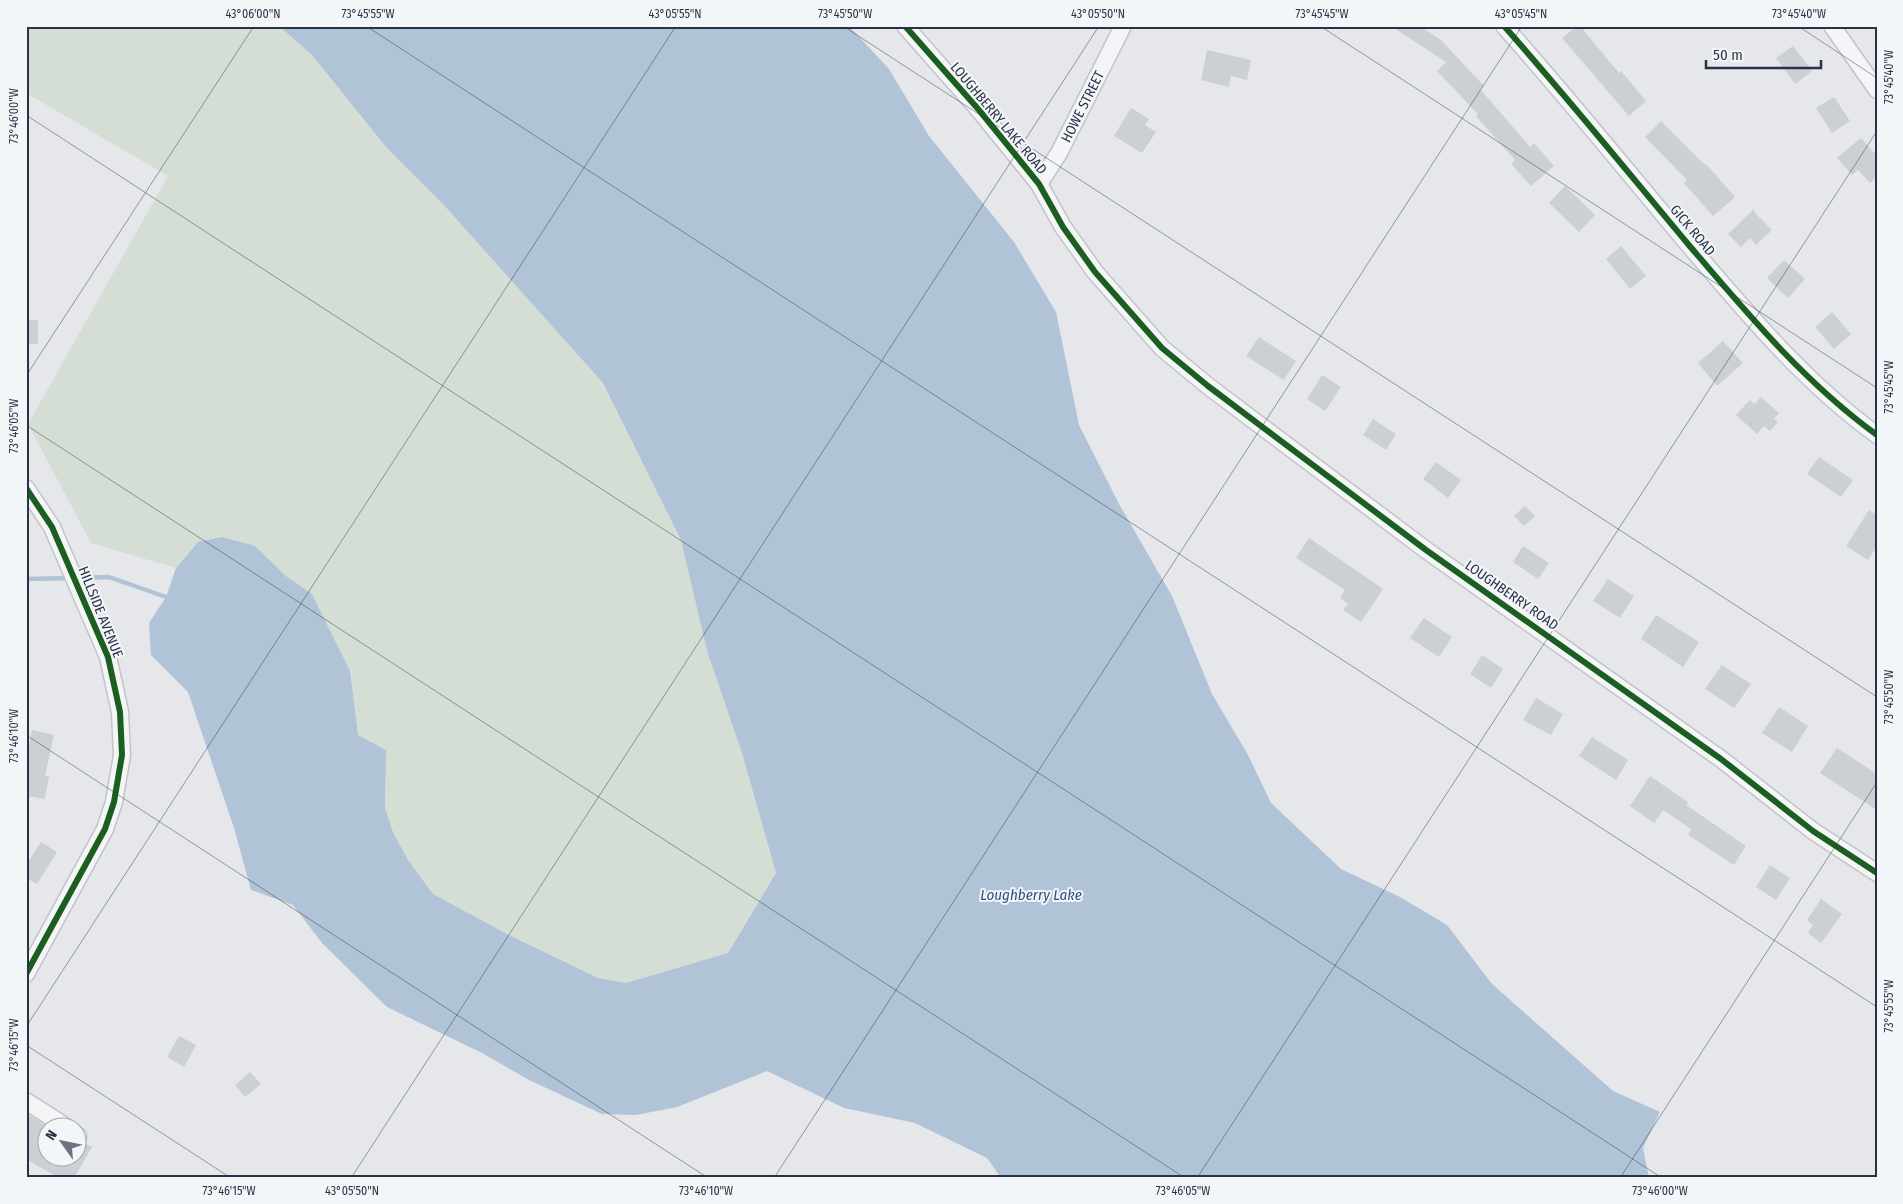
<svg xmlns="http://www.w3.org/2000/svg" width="1903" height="1204" viewBox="0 0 1903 1204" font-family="'Fira Sans Condensed',sans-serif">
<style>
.green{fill:#d5ded5}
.water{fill:#b1c3d7}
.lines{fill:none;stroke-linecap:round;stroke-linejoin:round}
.stream{stroke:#b1c3d7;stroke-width:4.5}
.building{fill:#cccfd3}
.minor-casing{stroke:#c2c4c8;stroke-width:19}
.minor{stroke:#f4f5f7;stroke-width:16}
.cycleway-casing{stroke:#f3f6f9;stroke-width:9}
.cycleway{stroke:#1b5e20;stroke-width:6}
.ticks{fill:none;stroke:#293347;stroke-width:1;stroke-opacity:0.45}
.labels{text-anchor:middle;stroke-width:4;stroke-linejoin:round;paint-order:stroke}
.street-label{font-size:14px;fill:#293347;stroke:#f3f6f9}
.water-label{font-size:15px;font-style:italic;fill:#2f507f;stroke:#f3f6f9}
.neatline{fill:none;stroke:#293347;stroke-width:2}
.ticks-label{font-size:12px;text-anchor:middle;fill:#293347}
</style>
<rect width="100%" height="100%" fill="#e5e7ea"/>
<!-- green -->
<polygon class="green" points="26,26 279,26 312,55 386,147 442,203 603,383 681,540 707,651 742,753 776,873 728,953 626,983 598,978 507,934 433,894 408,860 393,832 385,808 386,775 358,735 350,671 312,594 286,576 255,546 198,542 176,568 91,543 28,424 168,176 26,93"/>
<!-- water -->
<polygon class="water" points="279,26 849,26 889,69 929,136 1014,242 1056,312 1079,425 1119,504 1172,596 1212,694 1248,755 1271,803 1341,869 1400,897 1447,925 1492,984 1613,1091 1660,1112 1643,1148 1649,1178 1001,1178 987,1158 915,1123 844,1108 767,1071 677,1107 636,1115 602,1114 529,1080 482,1053 387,1007 322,943 293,905 251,890 234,828 188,692 151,655 149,623 166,597 176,568 198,542 222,537 255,546 286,576 312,594 350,671 358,735 386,750 385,808 393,832 408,860 433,894 507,934 598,978 626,983 728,953 776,873 742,753 707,651 681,540 603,383 442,203 386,147 312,55"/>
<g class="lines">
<!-- stream -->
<g class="stream">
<polyline points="78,578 109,577 166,597"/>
<polyline points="26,579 70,578"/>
</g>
</g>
<!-- building -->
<g class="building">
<polygon points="1391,26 1420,26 1441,40 1484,86 1480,89 1530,147 1534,143 1554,166 1531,186 1511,164 1515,160 1476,116 1478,114 1437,71 1446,62"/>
<polygon points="1577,26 1580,26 1619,73 1621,71 1646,101 1629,116 1562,38"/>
<polygon points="1793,46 1812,71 1795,84 1776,58"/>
<polygon points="1207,50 1251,60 1247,80 1231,76 1229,87 1201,80"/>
<polygon points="1834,97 1850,121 1832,133 1816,108"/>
<polygon points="1131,108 1149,119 1145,125 1156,132 1142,153 1114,136"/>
<polygon points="1661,121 1705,165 1706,164 1735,197 1713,216 1684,183 1687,180 1645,137"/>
<polygon points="1861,138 1877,156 1877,177 1870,183 1858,170 1852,175 1837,158"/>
<polygon points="1565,186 1595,215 1579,232 1549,203"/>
<polygon points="1754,209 1754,212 1772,230 1756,245 1750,238 1741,247 1728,234"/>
<polygon points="1621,246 1646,276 1630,289 1606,259"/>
<polygon points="1784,260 1805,279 1788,298 1767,278"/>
<polygon points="1832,312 1851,334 1834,349 1815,327"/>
<rect x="26" y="320" width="12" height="24"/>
<polygon points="1259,337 1296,361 1284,380 1246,356"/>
<polygon points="1723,341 1743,363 1717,386 1698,363"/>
<polygon points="1322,375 1341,387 1325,411 1307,399"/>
<polygon points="1761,397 1779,413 1774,419 1778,422 1770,431 1764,426 1757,434 1736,415 1750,400 1754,404"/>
<polygon points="1373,419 1396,434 1386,450 1363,435"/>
<polygon points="1819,457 1853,480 1841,497 1807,474"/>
<polygon points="1436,462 1461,480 1448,498 1423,479"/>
<polygon points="1525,506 1535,516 1524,526 1514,516"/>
<polygon points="1869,510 1877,515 1877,546 1868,560 1846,546"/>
<polygon points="1309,538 1383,589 1361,622 1343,610 1348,604 1340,598 1345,590 1296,558"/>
<polygon points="1523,546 1549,563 1538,579 1513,562"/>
<polygon points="1608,579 1634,596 1620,618 1593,601"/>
<polygon points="1656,615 1699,642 1683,667 1641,639"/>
<polygon points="1424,618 1452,637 1439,657 1410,638"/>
<polygon points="1482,655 1503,669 1491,688 1470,674"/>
<polygon points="1722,665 1751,684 1734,708 1705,689"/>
<polygon points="1536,698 1563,714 1551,735 1523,720"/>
<polygon points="1779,707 1808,726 1792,752 1762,733"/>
<polygon points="32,730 54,735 45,776 49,776 45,799 26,796 26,760"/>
<polygon points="1592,737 1628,760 1616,780 1579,756"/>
<polygon points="1837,748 1877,774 1877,810 1820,773"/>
<polygon points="1650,776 1688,802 1686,805 1746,846 1734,865 1688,835 1691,829 1663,810 1654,823 1630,806"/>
<polygon points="41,842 57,852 37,884 26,878 26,865"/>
<polygon points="1770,865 1790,878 1776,900 1756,887"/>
<polygon points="1821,899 1842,914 1821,943 1808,933 1813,925 1807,920"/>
<polygon points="179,1036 196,1045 184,1067 167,1057"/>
<polygon points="250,1072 261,1084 245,1097 235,1085"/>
<polygon points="26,1113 48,1127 48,1156 78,1156 78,1147 85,1143 92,1147 74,1178 59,1178 26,1159"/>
</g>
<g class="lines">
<defs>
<g id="minor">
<polyline points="905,26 979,110 1039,184 1063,227 1095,272 1162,348 1208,386 1426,550 1721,759 1813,831 1877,873"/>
<path d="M1504 26C1567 97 1627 171 1688 244 1746 312 1804 382 1877 435"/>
<polyline points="1832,26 1877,90"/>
<path id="s1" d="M1039 184 1059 153 1123 26"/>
<polyline points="26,488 52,527 108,657 120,712 122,755 114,802 105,829 26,974"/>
<polyline points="26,1101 65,1126"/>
<polyline points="78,1136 78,1137"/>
</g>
</defs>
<!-- minor casing -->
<use href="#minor" class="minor-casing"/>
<!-- minor -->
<use href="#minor" class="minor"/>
<defs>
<g id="cycleway">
<polyline points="905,26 979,110 1039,184 1063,227 1095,272 1162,348 1208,386 1426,550 1721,759 1813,831 1877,873"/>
<path d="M1504 26C1567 97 1627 171 1688 244 1746 312 1804 382 1877 435"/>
<polyline points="26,488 52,527 108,657 120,712 122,755 114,802 105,829 26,974"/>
</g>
</defs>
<!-- cycleway casing -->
<use href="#cycleway" class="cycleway-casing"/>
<!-- cycleway -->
<use href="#cycleway" class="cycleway"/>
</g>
<!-- ticks -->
<path class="ticks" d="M366 26 1877 1007M843 26 1877 697M1320 26 1877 388M1798 26 1877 78M26 115 1662 1178M26 376 254 26M26 425 1185 1178M26 735 708 1178M26 1027 676 26M26 1045 231 1178M351 1178 1099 26M774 1178 1522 26M1197 1178 1877 131M1620 1178 1877 782"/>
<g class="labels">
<!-- street labels -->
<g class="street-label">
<text dy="5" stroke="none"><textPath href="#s1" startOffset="89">HOWE STREET</textPath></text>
<text transform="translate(999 118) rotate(50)" y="5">LOUGHBERRY LAKE ROAD</text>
<text transform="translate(1693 230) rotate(50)" y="5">GICK ROAD</text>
<text transform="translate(1512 595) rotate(35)" y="5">LOUGHBERRY ROAD</text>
<text transform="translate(101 612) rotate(68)" y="5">HILLSIDE AVENUE</text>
</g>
<!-- water labels -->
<g class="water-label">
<text x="1031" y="900">Loughberry Lake</text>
</g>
</g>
<!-- border -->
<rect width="1903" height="1204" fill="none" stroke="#f3f6f9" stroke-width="55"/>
<!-- north arrow -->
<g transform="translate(62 1142) rotate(303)"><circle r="24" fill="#f3f6f9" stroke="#a2a8b2"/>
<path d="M0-4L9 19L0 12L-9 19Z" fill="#6b7280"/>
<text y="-8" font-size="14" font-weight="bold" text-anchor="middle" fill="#293347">N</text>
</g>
<!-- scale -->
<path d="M1706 60v8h115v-8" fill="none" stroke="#293347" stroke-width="2.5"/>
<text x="1713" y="60" font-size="15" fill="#293347" stroke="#f3f6f9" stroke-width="4" paint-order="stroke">50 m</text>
<rect x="28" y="28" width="1848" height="1148" class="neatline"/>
<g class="ticks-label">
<text x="253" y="18">43°06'00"N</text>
<text x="368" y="18">73°45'55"W</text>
<text x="675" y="18">43°05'55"N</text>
<text x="845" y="18">73°45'50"W</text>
<text x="1098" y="18">43°05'50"N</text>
<text x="1322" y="18">73°45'45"W</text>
<text x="1521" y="18">43°05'45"N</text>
<text x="1799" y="18">73°45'40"W</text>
<text transform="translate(1889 77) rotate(-90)" y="4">73°45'40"W</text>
<text transform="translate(14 116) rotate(-90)" y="4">73°46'00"W</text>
<text transform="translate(1889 387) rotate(-90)" y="4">73°45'45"W</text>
<text transform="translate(14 426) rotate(-90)" y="4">73°46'05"W</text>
<text transform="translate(1889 697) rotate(-90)" y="4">73°45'50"W</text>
<text transform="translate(14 736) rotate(-90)" y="4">73°46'10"W</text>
<text transform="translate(1889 1006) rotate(-90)" y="4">73°45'55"W</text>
<text transform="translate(14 1045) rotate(-90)" y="4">73°46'15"W</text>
<text x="229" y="1195">73°46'15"W</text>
<text x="352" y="1195">43°05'50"N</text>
<text x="706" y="1195">73°46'10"W</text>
<text x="1183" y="1195">73°46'05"W</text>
<text x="1660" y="1195">73°46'00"W</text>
</g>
</svg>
